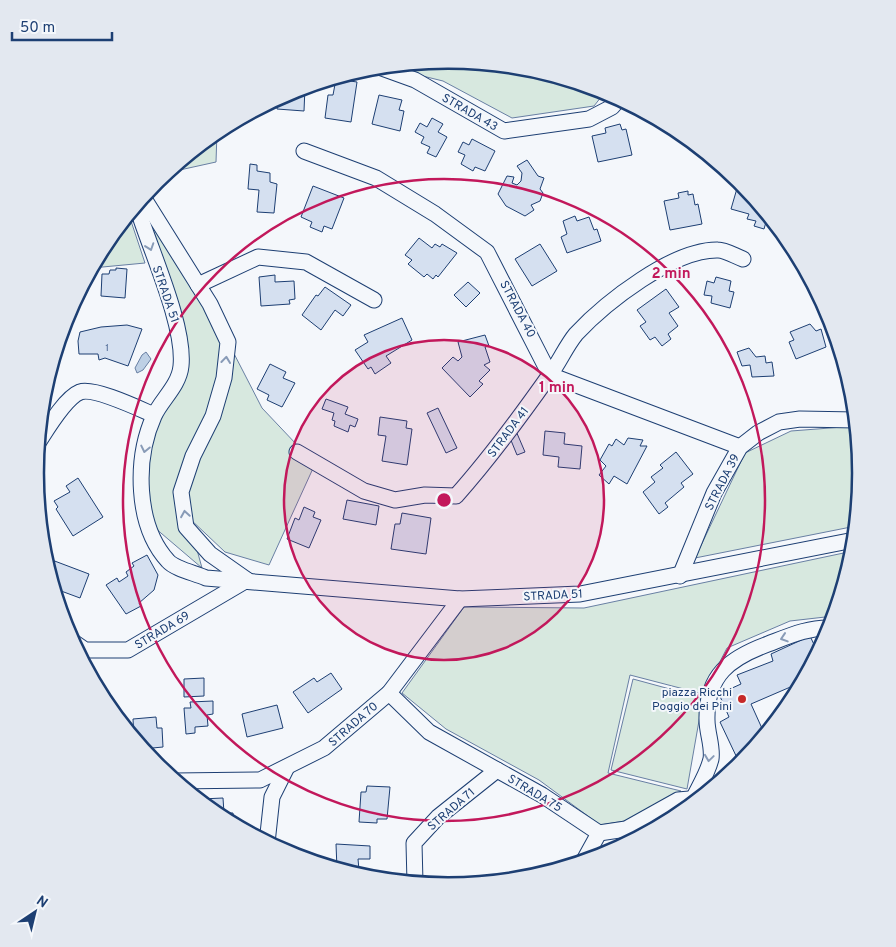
<svg xmlns="http://www.w3.org/2000/svg" width="896" height="947" viewBox="0 0 896 947" font-family="Overpass,sans-serif">
<style>
.green{fill:#d7e8df;stroke:#687fa3}
.water{fill:#bed0e5;stroke:#687fa3}
.building{fill:#d5e0f0;stroke:#1d3f73}
.lines{fill:none;stroke-linecap:round;stroke-linejoin:round}
.minor-casing{stroke:#1d3f73;stroke-width:17}
.minor{stroke:#f4f7fb;stroke-width:15}
.oneway{stroke:#889bb7}
.ring{fill:none;stroke:#c2185b;stroke-width:2.5}
.poi-dot{fill:#c62828;stroke:#f4f7fb;stroke-width:2}
.labels{text-anchor:middle;stroke-width:4;stroke-linejoin:round;paint-order:stroke}
.number-label{font-size:10px;fill:#4b6792}
.street-label{font-size:12px;fill:#1d3f73;stroke:#f4f7fb}
.poi-label{font-size:12px;fill:#1d3f73;stroke:#f4f7fb;text-anchor:end}
.rim{fill:none;stroke:#1d3f73;stroke-width:2.5}
.centre{fill:#c2185b;stroke:#f4f7fb;stroke-width:2.5}
.ring-label{font-size:15px;text-anchor:middle;font-weight:bold;fill:#c2185b;stroke:#f4f7fb;stroke-width:4;stroke-linejoin:round;paint-order:stroke}
</style>
<rect width="100%" height="100%" fill="#f4f7fb"/>
<!-- green -->
<g class="green">
<polygon points="448,61 529,68 605,92 594,106 512,118 443,81 386,67"/>
<polygon points="217,132 216,162 166,173"/>
<polygon points="140,201 228,342 262,408 315,464 269,565 225,552 188,517 202,568 148,522 147,437 181,367"/>
<polygon points="129,215 145,263 92,268 105,244"/>
<polygon points="856,426 861,474 856,526 695,558 745,453 791,431"/>
<polygon points="853,551 834,616 790,621 727,648 703,694 630,675 608,773 681,791 625,821 600,825 539,780 446,729 402,693 464,607 584,608"/>
<polygon points="633,679 703,698 687,789 611,770"/>
<polygon points="695,802 677,817 620,848 618,843 680,808"/>
</g>
<!-- water -->
<polygon class="water" points="146,352 151,359 143,370 137,373 135,368 142,355"/>
<!-- building -->
<g class="building">
<polygon points="336,79 357,82 351,122 325,118 328,95 333,95"/>
<polygon points="305,87 304,111 277,109 277,99"/>
<polygon points="379,95 402,100 399,110 404,111 400,131 372,124"/>
<polygon points="432,118 443,124 438,132 447,137 436,157 427,153 430,147 421,143 424,137 415,132 420,123 427,127"/>
<polygon points="620,124 622,130 626,129 632,155 598,162 592,136 606,133 605,128"/>
<polygon points="472,139 495,151 485,171 475,167 473,171 461,164 465,155 458,152 463,142 469,145"/>
<polygon points="527,160 538,176 544,178 540,189 543,193 540,201 531,205 534,210 525,216 506,206 498,194 507,176 514,177 512,183 517,185 521,181 522,173 517,166"/>
<polygon points="250,164 257,165 257,171 270,173 270,182 277,184 274,213 257,212 259,190 248,189"/>
<polygon points="738,185 744,187 768,215 764,229 754,226 756,221 747,219 749,214 731,209"/>
<polygon points="313,186 344,198 332,229 324,226 322,232 310,227 312,222 301,217"/>
<polygon points="688,191 688,195 693,194 695,205 698,204 702,224 670,230 664,201 679,198 678,193"/>
<polygon points="575,216 577,221 589,217 594,230 597,229 601,241 567,253 561,237 567,234 563,221"/>
<polygon points="419,238 432,248 435,244 440,247 442,244 457,253 438,277 436,275 433,279 427,274 424,277 408,264 412,260 405,255"/>
<polygon points="540,244 557,271 532,286 515,259"/>
<polygon points="116,268 127,269 125,298 101,296 102,274 109,274 110,270 116,270"/>
<polygon points="275,275 275,282 294,281 295,299 289,300 290,304 261,306 259,277"/>
<polygon points="716,277 731,281 729,291 734,292 730,308 711,303 712,296 704,295 707,281 714,283"/>
<polygon points="468,282 480,293 466,307 454,295"/>
<polygon points="325,287 351,305 343,316 335,310 321,330 302,315 316,295 318,296"/>
<polygon points="666,289 679,307 669,313 678,326 668,334 671,339 662,346 655,337 650,340 640,326 646,322 637,310"/>
<polygon points="402,318 412,340 386,356 391,363 375,374 371,367 368,369 355,350 368,342 364,335"/>
<polygon points="810,324 816,331 821,329 826,347 796,359 789,342 794,340 790,332"/>
<polygon points="127,325 142,329 128,366 105,358 99,360 98,354 79,354 78,341 80,332 101,327"/>
<polygon points="485,335 489,346 485,347 490,362 484,365 490,370 479,381 483,384 470,397 442,368 453,357 458,361 462,357 458,342"/>
<polygon points="749,348 756,357 765,356 766,363 772,362 774,376 752,377 750,365 742,366 737,352"/>
<polygon points="270,364 286,372 283,378 295,383 282,407 267,400 269,395 257,389"/>
<polygon points="326,399 348,407 345,414 358,419 355,427 350,425 348,432 334,426 335,421 332,420 334,413 322,409"/>
<polygon points="438,408 457,448 446,453 427,413"/>
<polygon points="380,417 407,421 406,428 412,429 407,465 382,461 386,436 378,435"/>
<polygon points="516,431 525,452 517,455 508,433"/>
<polygon points="545,431 565,433 564,444 582,446 580,469 558,467 559,457 543,455"/>
<polygon points="628,438 643,440 640,446 647,446 627,484 614,476 609,484 599,475 606,466 600,460 609,444 612,446 616,439 624,445"/>
<polygon points="676,452 693,474 681,483 684,487 665,503 668,507 659,514 643,492 655,482 651,477 663,468 660,465"/>
<polygon points="78,478 103,517 73,536 56,509 58,507 54,501 70,492 66,486"/>
<polygon points="347,500 379,506 376,525 343,519"/>
<polygon points="304,507 315,512 313,517 321,520 309,548 287,539 295,518 299,520"/>
<polygon points="402,513 431,518 426,554 391,549 395,524 400,524"/>
<polygon points="147,555 158,575 154,590 139,603 141,606 126,614 106,585 117,578 119,582 128,576 126,572 134,566 132,563"/>
<polygon points="44,557 89,574 80,598 53,588"/>
<polygon points="810,636 818,653 802,682 751,704 765,735 748,756 738,760 720,722 729,717 719,694 741,684 737,675 773,661 771,654"/>
<polygon points="331,673 342,689 308,713 293,692 314,678 317,682"/>
<polygon points="204,678 204,696 184,697 184,679"/>
<polygon points="213,701 213,714 207,715 208,726 195,727 195,733 186,734 184,708 191,708 190,702"/>
<polygon points="277,705 283,728 247,737 242,714"/>
<polygon points="156,717 157,728 162,728 163,747 142,749 140,738 134,738 133,719"/>
<polygon points="367,786 390,787 387,819 377,819 377,823 359,822 361,792 366,792"/>
<polygon points="223,798 224,813 233,813 234,825 218,817 201,803 201,799"/>
<polygon points="336,844 370,846 370,859 358,859 359,870 337,869"/>
</g>
<g class="lines">
<defs>
<g id="minor">
<polyline points="379,67 415,80 504,131 589,119 612,107 619,99"/>
<polyline points="304,151 376,178 435,214 487,252 550,375 740,447"/>
<polyline points="143,197 210,304 228,342 224,378 213,416 193,456 181,492 186,527 210,554 247,580"/>
<path d="M140 201V216C153 256 185 327 181 366 179 386 161 400 154 416 135 458 135 525 168 561 175 569 195 573 206 578L460 599 580 594 854 540"/>
<polyline points="198,285 258,257 306,262 374,300"/>
<path d="M38 443C47 429 65 398 80 392 94 387 140 409 154 415"/>
<path d="M297 452 364 491 395 500 425 495 456 496C490 458 520 417 549 376 559 363 566 346 576 334 605 303 673 249 718 250 725 250 735 256 743 259"/>
<polyline points="680,576 714,493 740,447 758,433 779,422 800,419 856,420"/>
<polyline points="72,641 85,650 128,650 247,580"/>
<polyline points="389,693 429,732 542,795 599,833 626,829 678,800 701,798"/>
<polyline points="175,781 260,780 324,748 389,693 460,599"/>
<path d="M694 797C700 785 708 772 711 759 713 747 707 733 707 720 706 675 730 658 768 644 789 636 809 627 831 628"/>
<polyline points="267,843 272,797 287,767"/>
<polyline points="583,862 599,833"/>
<polyline points="415,883 414,843 438,817 497,770"/>
</g>
</defs>
<!-- minor casing -->
<use href="#minor" class="minor-casing"/>
<!-- minor -->
<use href="#minor" class="minor"/>
</g>
<!-- one-way arrows -->
<defs><path id="oneway-chevron" d="M-2-3.5L2.5 0L-2 3.5" fill="none" stroke-width="1.6" stroke-linecap="round" stroke-linejoin="round" transform="scale(1.25)"/></defs>
<g class="oneway">
<use href="#oneway-chevron" transform="translate(150 247) rotate(71)"/>
<use href="#oneway-chevron" transform="translate(226 360) rotate(-84)"/>
<use href="#oneway-chevron" transform="translate(145 449) rotate(102)"/>
<use href="#oneway-chevron" transform="translate(185 514) rotate(-99)"/>
<use href="#oneway-chevron" transform="translate(784 638) rotate(162)"/>
<use href="#oneway-chevron" transform="translate(709 758) rotate(98)"/>
</g>
<!-- distance rings -->
<circle cx="444" cy="500" r="160" fill="#c2185b" fill-opacity=".12"/>
<g class="ring">
<circle cx="444" cy="500" r="160"/>
<circle cx="444" cy="500" r="321"/>
</g>
<!-- markers -->
<circle class="poi-dot" cx="742" cy="699" r="5"/>
<g class="labels">
<!-- number labels -->
<g class="number-label">
<text x="107" y="351">1</text>
</g>
<!-- street labels -->
<g class="street-label">
<text transform="translate(470 112) rotate(30)" y="4">STRADA 43</text>
<text transform="translate(166 294) rotate(71)" y="4">STRADA 51</text>
<text transform="translate(518 309) rotate(62)" y="4">STRADA 40</text>
<text transform="translate(508 432) rotate(-53)" y="4">STRADA 41</text>
<text transform="translate(722 482) rotate(-63)" y="4">STRADA 39</text>
<text transform="translate(553 595) rotate(-3)" y="4">STRADA 51</text>
<text transform="translate(162 630) rotate(-31)" y="4">STRADA 69</text>
<text transform="translate(353 724) rotate(-41)" y="4">STRADA 70</text>
<text transform="translate(535 793) rotate(31)" y="4">STRADA 75</text>
<text transform="translate(451 809) rotate(-41)" y="4">STRADA 71</text>
</g>
<!-- poi labels -->
<g class="poi-label">
<text x="732" y="696">piazza Ricchi<tspan x="732" dy="14">Poggio dei Pini</tspan></text>
</g>
</g>
<!-- crop -->
<path d="M0 0H896V947H0ZM44 473a404 404 0 1 1 808 0a404 404 0 1 1-808 0Z" fill="#e3e8f0" fill-rule="evenodd"/>
<path class="rim" d="M44 473a404 404 0 1 1 808 0a404 404 0 1 1-808 0Z"/>
<circle cx="444" cy="500" r="8" class="centre"/>
<g class="ring-label">
<text x="671" y="278">2 min</text>
<text x="557" y="392">1 min</text>
</g>
<!-- north arrow -->
<g transform="translate(35 912) rotate(35)" stroke="#f4f7fb" stroke-width="4" paint-order="stroke">
<path d="M0-4L9 19L0 12L-9 19Z" fill="#1d3f73"/>
<text y="-8" font-size="14" font-weight="bold" text-anchor="middle" fill="#1d3f73">N</text>
</g>
<!-- scale -->
<path d="M12 32v8h100v-8" fill="none" stroke="#1d3f73" stroke-width="2.5"/>
<text x="20" y="32" font-size="15" fill="#1d3f73" stroke="#f4f7fb" stroke-width="4" paint-order="stroke">50 m</text>
</svg>
